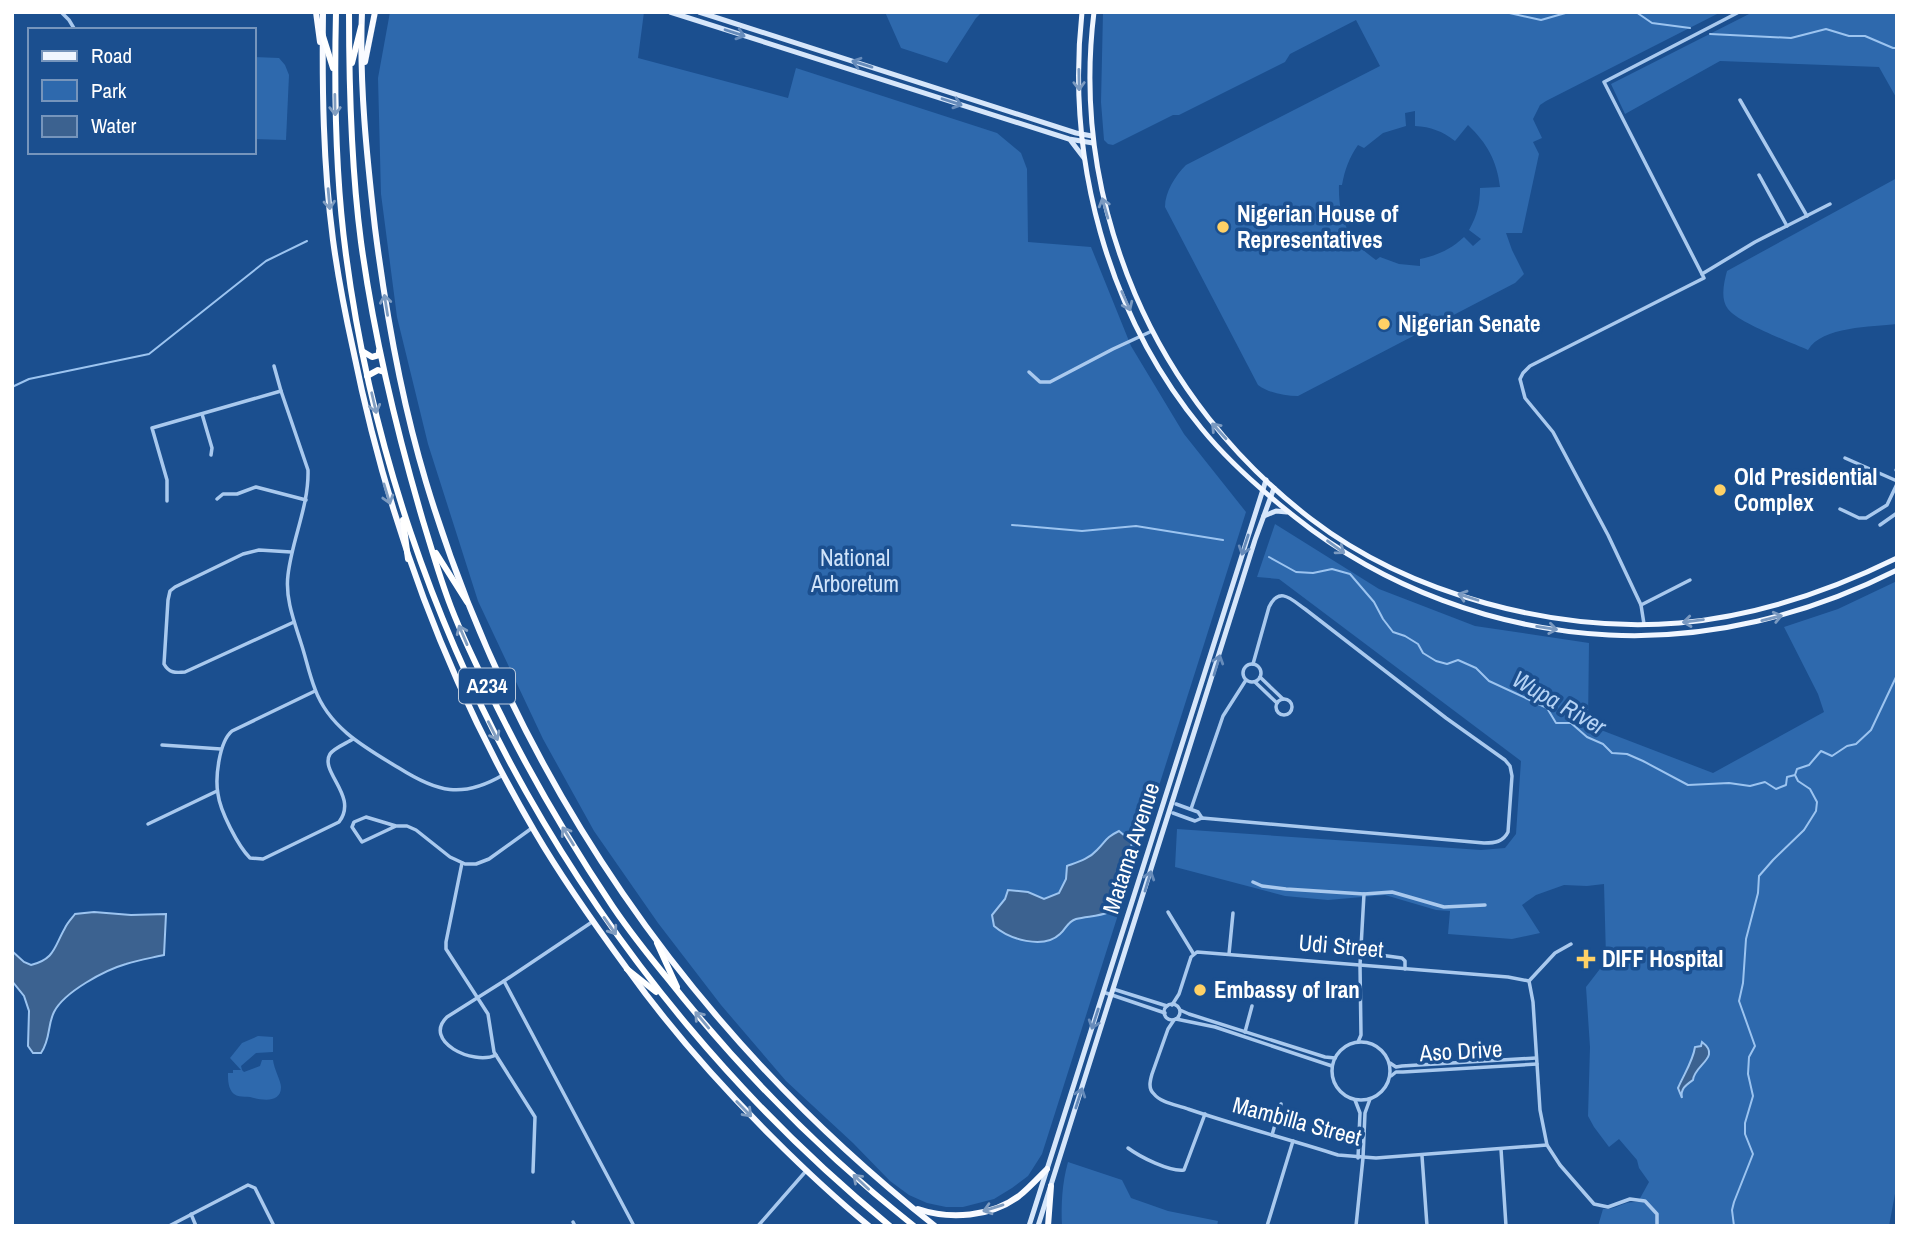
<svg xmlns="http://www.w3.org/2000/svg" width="1909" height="1238" viewBox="0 0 1909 1238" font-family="'Archivo Narrow',sans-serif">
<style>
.green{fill:#2e69ad;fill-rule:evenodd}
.water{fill:#3c6290;stroke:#9cc4f0;stroke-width:2}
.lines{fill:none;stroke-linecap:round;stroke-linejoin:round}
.stream{stroke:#9cc4f0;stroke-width:2}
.minor{stroke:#a9c9ee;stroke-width:3.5}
.secondary{stroke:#d6e6fa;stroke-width:5}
.primary{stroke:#f0f6ff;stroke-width:5}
.trunk{stroke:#f8faff;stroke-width:6}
.motorway{stroke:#fff;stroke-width:6}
.oneway{stroke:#668bba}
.oneway2{stroke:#7b9ac1}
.oneway3{stroke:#829ec1}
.oneway4{stroke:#7e9cc1}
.poi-dot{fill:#ffd166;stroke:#1b4f8f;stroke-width:2.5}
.labels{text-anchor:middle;stroke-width:7;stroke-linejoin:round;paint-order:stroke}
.shield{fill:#1b4f8f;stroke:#bbcadd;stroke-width:2}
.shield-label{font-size:21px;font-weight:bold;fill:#fff}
.poi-label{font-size:23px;font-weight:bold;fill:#fff;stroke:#1b4f8f;text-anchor:start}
.park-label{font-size:23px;fill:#cfe3fa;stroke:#1b4f8f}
.street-label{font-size:23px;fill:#fff;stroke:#1b4f8f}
.water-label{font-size:24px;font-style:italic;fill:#b5d3f5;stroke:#1b4f8f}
</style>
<rect width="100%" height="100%" fill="#1b4f8f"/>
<!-- green -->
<g class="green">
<polygon points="390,12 644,12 638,58 788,98 796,68 997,133 1021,153 1027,169 1028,242 1091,247 1131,346 1184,434 1246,512 1042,1154 1028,1176 1012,1188 994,1199 963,1207 946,1207 927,1203 909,1195 890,1181 853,1143 786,1081 721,1005 658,923 594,831 543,739 478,601 428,444 397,317 381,194 378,78"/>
<polygon points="885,12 982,12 976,18 947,63 901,48"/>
<path d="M1103 12H1721L1546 101 1540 105 1533 119 1542 138 1533 142 1539 154 1522 233H1506L1512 250 1524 274 1515 283 1298 396C1284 396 1269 393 1258 385L1165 207C1165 192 1175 176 1186 165L1380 66 1356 20 1290 54 1285 62 1179 115H1173L1113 145 1108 144 1104 140 1101 102ZM1415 111V126C1431 127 1442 131 1455 141L1468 125C1487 143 1497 161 1500 187L1480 188C1480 204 1477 216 1469 230L1481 239 1473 246 1464 237C1450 250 1438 255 1420 259V266L1399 264 1380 257 1376 260C1349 241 1338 219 1339 185H1342C1345 169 1349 158 1358 145L1364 148 1383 133 1406 126 1405 113Z"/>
<polygon points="1753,12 1897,12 1897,99 1879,67 1720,61 1625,114 1611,84"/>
<polygon points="254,57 279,58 285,65 289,75 286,140 254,139"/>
<path d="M1897 178V324C1872 327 1822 326 1808 350 1792 343 1737 322 1728 309 1720 299 1724 282 1727 271Z"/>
<path d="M1275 524 1379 589 1475 626 1589 643 1588 725 1713 773 1824 712 1818 694 1784 627 1838 609 1897 581V1183L1889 1226H1598L1603 1209C1617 1210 1622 1201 1638 1202L1649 1182 1639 1168 1637 1160 1619 1139 1609 1147 1594 1127 1588 1116 1590 1047 1586 987 1603 965 1606 957 1604 884 1587 886 1564 885 1536 895 1522 905 1540 933 1512 939 1448 934 1450 911 1436 910 1385 895 1328 900 1285 896 1175 867 1177 829 1481 850 1505 848 1516 834 1521 761 1279 579 1257 577Z"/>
<path d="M258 1036 273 1037V1052L256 1053 241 1066 242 1070 244 1072 260 1066 262 1060H273C274 1069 281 1081 281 1087 281 1104 261 1100 250 1097 245 1096 239 1098 234 1094 228 1089 228 1080 228 1073H233V1070H241L230 1058 242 1043Z"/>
<path d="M1068 1162 1122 1180 1131 1198 1168 1211 1218 1221 1217 1226H1062C1061 1205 1062 1183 1068 1162Z"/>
</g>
<!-- water -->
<g class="water">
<path d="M1119 831 1125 836 1134 837 1109 912C1098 917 1087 916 1076 919 1067 922 1066 929 1060 934 1043 950 1009 939 994 926L992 915 1005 899 1008 890 1028 892 1044 899 1059 893 1066 879 1067 866C1078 862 1089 859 1097 850 1107 840 1105 838 1119 831Z"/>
<path d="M94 912 131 915 166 914 164 955C151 958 138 960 126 964 105 970 64 992 54 1012 47 1026 51 1038 41 1053H33L28 1046 29 1011 24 996 12 981V951L24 962 31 965C55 959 54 947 65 928 67 923 72 918 75 914Z"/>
<path d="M1702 1042C1722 1057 1694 1065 1693 1080 1686 1085 1680 1089 1682 1098L1678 1088C1684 1074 1693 1061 1695 1047L1701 1046Z"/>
</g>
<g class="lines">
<!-- stream -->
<g class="stream">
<polyline points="1505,12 1541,20 1569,12"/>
<polyline points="1636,12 1652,23 1690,28"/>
<polyline points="1710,34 1791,38 1826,29 1849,36 1865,36 1893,48 1897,48"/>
<polyline points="12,387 29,379 149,354 266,261 307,241"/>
<polyline points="1012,525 1082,531 1136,526 1223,540"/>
<polyline points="1269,557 1296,572 1313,573 1332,569 1350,574 1374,602 1383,619 1393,632 1405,636 1418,644 1423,653 1436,661 1447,664 1458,660 1476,668 1489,681 1547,708 1556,723 1571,723 1587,737 1603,744 1612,753 1627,754 1643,761 1688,785 1729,783 1750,786 1765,782 1776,789 1786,785 1787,777 1795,775 1797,769 1809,765 1821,751 1832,756 1847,746 1856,744 1871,730 1897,675"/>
<polyline points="1734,1226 1732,1210 1734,1202 1753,1154 1745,1134 1745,1123 1753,1096 1748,1074 1749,1057 1755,1046 1739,1001 1743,983 1746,939 1758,893 1759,876 1773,860 1804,830 1816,811 1817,802 1810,789 1798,781 1795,775"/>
</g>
<!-- minor -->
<g class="minor">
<polyline points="61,12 69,20 75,30"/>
<polyline points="1740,100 1807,216"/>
<polyline points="1759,175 1787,226"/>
<polyline points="1702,274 1755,242 1830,204"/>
<polyline points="274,366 281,391"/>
<polyline points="1029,372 1040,382 1050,382 1113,349 1152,331"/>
<polyline points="202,414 212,448 211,455"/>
<polyline points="1845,458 1897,481"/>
<polyline points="1896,470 1897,470"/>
<polyline points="217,499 223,494 237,494 256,487 306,500"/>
<path d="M167 501V480L152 428 281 391 308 470C309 506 292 539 288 575 285 598 294 621 301 643 306 658 309 674 315 689 329 728 366 748 399 768 437 792 462 799 503 775"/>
<polyline points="1840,509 1859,518 1866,518 1887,505 1897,484"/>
<polyline points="1880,525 1897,513"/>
<path d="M291 552 259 550 243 554 175 587 170 591 168 600 164 664C169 673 175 673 185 672L294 622"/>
<polyline points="1641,605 1690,580"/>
<polyline points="1644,624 1641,605 1608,535 1553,432 1525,398 1520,379 1523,373 1530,366 1704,278 1604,82 1739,12"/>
<circle cx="1252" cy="673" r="9"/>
<polyline points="1260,677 1283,699"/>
<polyline points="1255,682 1277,703"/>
<path d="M315 691 232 731C219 742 215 778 218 794 220 811 238 846 250 858L263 859 339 822C359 796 319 772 330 754 334 748 347 743 353 739"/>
<circle cx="1284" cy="707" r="8"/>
<polyline points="162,745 221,749"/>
<polyline points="1176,804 1198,812 1202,818"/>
<polyline points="1191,809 1223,716 1246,680"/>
<path d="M1173 813 1195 821 1202 818 1484 843C1495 843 1503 842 1508 832L1512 776 1510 766 1505 760 1446 718 1305 609C1291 599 1279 586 1269 607L1253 664"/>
<polyline points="148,824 217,791"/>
<polyline points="396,826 362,842 352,827 354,822 366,817 396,826 407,826 416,830 450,857 465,864 476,864 489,859 532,828"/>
<polyline points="462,863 446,942 446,949 488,1014 494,1052 535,1117 533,1172"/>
<polyline points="1253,882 1262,886 1286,889 1364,894 1360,965 1361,1035 1358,1042"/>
<polyline points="1364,894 1392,892 1444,907 1485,905"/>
<polyline points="1168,912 1193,953"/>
<polyline points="592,922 504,981 634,1226"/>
<polyline points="1379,944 1380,955 1402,958 1405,961 1405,969"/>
<polyline points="1571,944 1555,953 1529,981 1533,1002 1540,1110 1547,1145 1560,1165 1594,1204 1608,1207 1630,1199 1645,1201 1657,1214 1657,1226"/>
<polyline points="1229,954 1233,913"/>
<polyline points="1113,989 1167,1006"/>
<polyline points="1103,992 1165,1013"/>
<circle cx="1172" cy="1012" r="8"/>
<polyline points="1172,1005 1179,994 1191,957 1197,952 1508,977 1529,981"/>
<polyline points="1180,1010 1189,1014 1325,1057 1335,1058"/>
<polyline points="1176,1019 1215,1027 1332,1066"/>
<path d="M1174 1020 1168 1029 1152 1074C1150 1081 1148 1089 1154 1094 1161 1103 1178 1105 1188 1109 1238 1126 1288 1139 1338 1155L1376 1158 1547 1145"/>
<polyline points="1245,1032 1252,1006"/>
<circle cx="1361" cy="1071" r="29"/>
<path d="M496 1055C473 1066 422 1041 447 1017L504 981"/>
<polyline points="1390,1063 1396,1067 1402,1066 1536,1058"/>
<polyline points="1391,1076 1396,1072 1403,1072 1537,1064"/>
<polyline points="1355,1100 1360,1113 1358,1158"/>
<polyline points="1272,1135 1281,1104"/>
<path d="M1128 1148C1140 1157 1170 1172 1184 1170L1205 1114"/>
<polyline points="1501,1149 1506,1226"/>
<polyline points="1422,1156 1427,1226"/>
<polyline points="191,1214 196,1226"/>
<polyline points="573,1222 575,1226"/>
<polyline points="169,1226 248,1185 255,1188 274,1226"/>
<polyline points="758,1226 806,1171"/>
<polyline points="1267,1226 1293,1141"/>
<polyline points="1356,1226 1363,1158 1365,1113 1370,1099"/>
</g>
<!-- secondary -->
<g class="secondary">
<polyline points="670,12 1069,139 1093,143"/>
<polyline points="699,12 1076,133 1092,136"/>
<polyline points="1071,141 1084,158"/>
<polyline points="1264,516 1276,511 1287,512"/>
<polyline points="1029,1226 1266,480"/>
<polyline points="1038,1226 1255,540 1274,488"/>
</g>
<!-- primary -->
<g class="primary">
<path d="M1082 12C1066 159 1107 314 1202 429 1229 462 1261 490 1295 517 1384 588 1495 629 1609 635 1709 640 1808 615 1897 570"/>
<path d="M1094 12C1082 109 1097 204 1135 294 1173 383 1234 460 1311 519 1410 595 1556 633 1679 623 1756 616 1828 592 1897 558"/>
</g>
<!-- trunk -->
<g class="trunk">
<polyline points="316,12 320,42"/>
<path d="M323 12C322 88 323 164 333 240 338 277 345 313 353 349 388 522 446 680 535 832 563 880 595 925 628 970 671 1030 720 1085 772 1137 803 1168 835 1198 869 1226"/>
<path d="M362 12C359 83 367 158 375 228 386 314 401 399 426 482 516 780 691 1033 935 1226"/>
<polyline points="365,62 375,12"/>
<path d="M918 1209C950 1220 991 1217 1019 1196 1029 1188 1038 1178 1047 1169"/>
<polyline points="1048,1226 1051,1186"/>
</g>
<!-- motorway -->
<g class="motorway">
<path d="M336 12C334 94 335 174 346 255 396 634 595 984 890 1226"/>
<path d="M349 12C349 89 351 166 361 242 374 337 396 429 423 521 432 550 440 579 451 607 466 646 485 683 504 721 536 785 573 847 613 907 630 932 649 956 668 979 740 1070 823 1154 914 1226"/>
<polyline points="322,33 333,68"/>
<polyline points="352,63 361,27"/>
<polyline points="362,351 372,357 379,355 379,351"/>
<polyline points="367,376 378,370 384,372"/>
<polyline points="403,520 408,559"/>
<polyline points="436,553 467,602"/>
<polyline points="657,943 677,987"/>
<polyline points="627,969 656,992"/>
</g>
</g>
<!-- one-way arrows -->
<defs><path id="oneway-shaft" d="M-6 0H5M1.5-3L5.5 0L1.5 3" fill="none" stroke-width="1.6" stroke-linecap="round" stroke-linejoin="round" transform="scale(1.75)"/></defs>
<g class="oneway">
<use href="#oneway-shaft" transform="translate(735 33) rotate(18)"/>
<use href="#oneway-shaft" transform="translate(862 64) rotate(-163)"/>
<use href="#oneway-shaft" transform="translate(952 102) rotate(18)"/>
<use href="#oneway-shaft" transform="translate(1245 545) rotate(108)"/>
<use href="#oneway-shaft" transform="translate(1217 665) rotate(-73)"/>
<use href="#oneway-shaft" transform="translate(1148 881) rotate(-73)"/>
<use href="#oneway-shaft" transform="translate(1095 1019) rotate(108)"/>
<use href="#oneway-shaft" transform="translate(1079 1098) rotate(-72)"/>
</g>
<g class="oneway2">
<use href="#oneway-shaft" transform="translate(1079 80) rotate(89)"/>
<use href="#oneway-shaft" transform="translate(1105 208) rotate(-106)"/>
<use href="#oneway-shaft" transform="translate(1126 301) rotate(66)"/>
<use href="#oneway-shaft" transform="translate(1219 431) rotate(-132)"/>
<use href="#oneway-shaft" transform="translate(1336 547) rotate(36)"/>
<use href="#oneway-shaft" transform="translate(1468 597) rotate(-162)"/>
<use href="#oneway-shaft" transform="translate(1772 618) rotate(-14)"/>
<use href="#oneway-shaft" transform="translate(1693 621) rotate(173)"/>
<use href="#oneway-shaft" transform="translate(1547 628) rotate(9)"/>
</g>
<g class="oneway3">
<use href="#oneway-shaft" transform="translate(335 105) rotate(89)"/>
<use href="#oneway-shaft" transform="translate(374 403) rotate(77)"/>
<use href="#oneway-shaft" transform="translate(463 635) rotate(-113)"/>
<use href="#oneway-shaft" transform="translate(493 731) rotate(63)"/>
<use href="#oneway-shaft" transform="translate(568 836) rotate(-122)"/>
<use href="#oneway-shaft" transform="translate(610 926) rotate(55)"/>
<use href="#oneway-shaft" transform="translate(702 1020) rotate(-130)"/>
<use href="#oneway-shaft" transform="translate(861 1182) rotate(-137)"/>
</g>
<g class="oneway4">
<use href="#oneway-shaft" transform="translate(329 199) rotate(85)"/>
<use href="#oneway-shaft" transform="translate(386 305) rotate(-99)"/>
<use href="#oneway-shaft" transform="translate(387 494) rotate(73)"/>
<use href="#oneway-shaft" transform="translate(744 1109) rotate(46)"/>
<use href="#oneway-shaft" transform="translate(993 1208) rotate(163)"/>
</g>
<!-- markers -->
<g class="poi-dot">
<circle cx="1223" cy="227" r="7"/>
<circle cx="1384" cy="324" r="7"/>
<circle cx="1720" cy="490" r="7"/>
<path d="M1582.5 948.5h7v7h7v7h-7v7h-7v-7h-7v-7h7z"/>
<circle cx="1200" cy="990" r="7"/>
</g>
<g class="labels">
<!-- shield labels -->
<rect class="shield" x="459" y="668.5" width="56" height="35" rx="5"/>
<g class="shield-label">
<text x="487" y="693">A234</text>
</g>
<!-- poi labels -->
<g class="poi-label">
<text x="1237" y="222">Nigerian House of<tspan x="1237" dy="26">Representatives</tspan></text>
<text x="1398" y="332">Nigerian Senate</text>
<text x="1734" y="485">Old Presidential<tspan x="1734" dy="26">Complex</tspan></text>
<text x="1602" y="967">DIFF Hospital</text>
<text x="1214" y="998">Embassy of Iran</text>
</g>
<!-- park labels -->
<g class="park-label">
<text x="855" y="566">National<tspan x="855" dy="26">Arboretum</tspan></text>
</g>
<!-- street labels -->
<g class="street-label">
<text transform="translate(1131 848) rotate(-72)" y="8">Matama Avenue</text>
<text transform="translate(1341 946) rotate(5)" y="8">Udi Street</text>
<text transform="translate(1461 1051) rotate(-3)" y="8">Aso Drive</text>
<text transform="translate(1297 1121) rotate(15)" y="8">Mambilla Street</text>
</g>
<!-- water labels -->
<g class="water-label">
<text transform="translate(1559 703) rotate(30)" y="8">Wupa River</text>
</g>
</g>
<!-- border -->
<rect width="1909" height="1238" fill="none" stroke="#ffffff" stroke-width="28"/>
<!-- legend -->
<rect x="28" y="28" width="228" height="126" fill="#1b4f8f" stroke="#7695bc" stroke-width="2"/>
<rect x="42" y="51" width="35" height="10" fill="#f0f6ff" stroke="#7695bc" stroke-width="2"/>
<text x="91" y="63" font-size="21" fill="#ffffff">Road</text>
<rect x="42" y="80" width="35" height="21" fill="#2e69ad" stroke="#7695bc" stroke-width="2"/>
<text x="91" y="98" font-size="21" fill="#ffffff">Park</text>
<rect x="42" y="116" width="35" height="21" fill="#3c6290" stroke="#7695bc" stroke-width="2"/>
<text x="91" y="133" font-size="21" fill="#ffffff">Water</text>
</svg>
